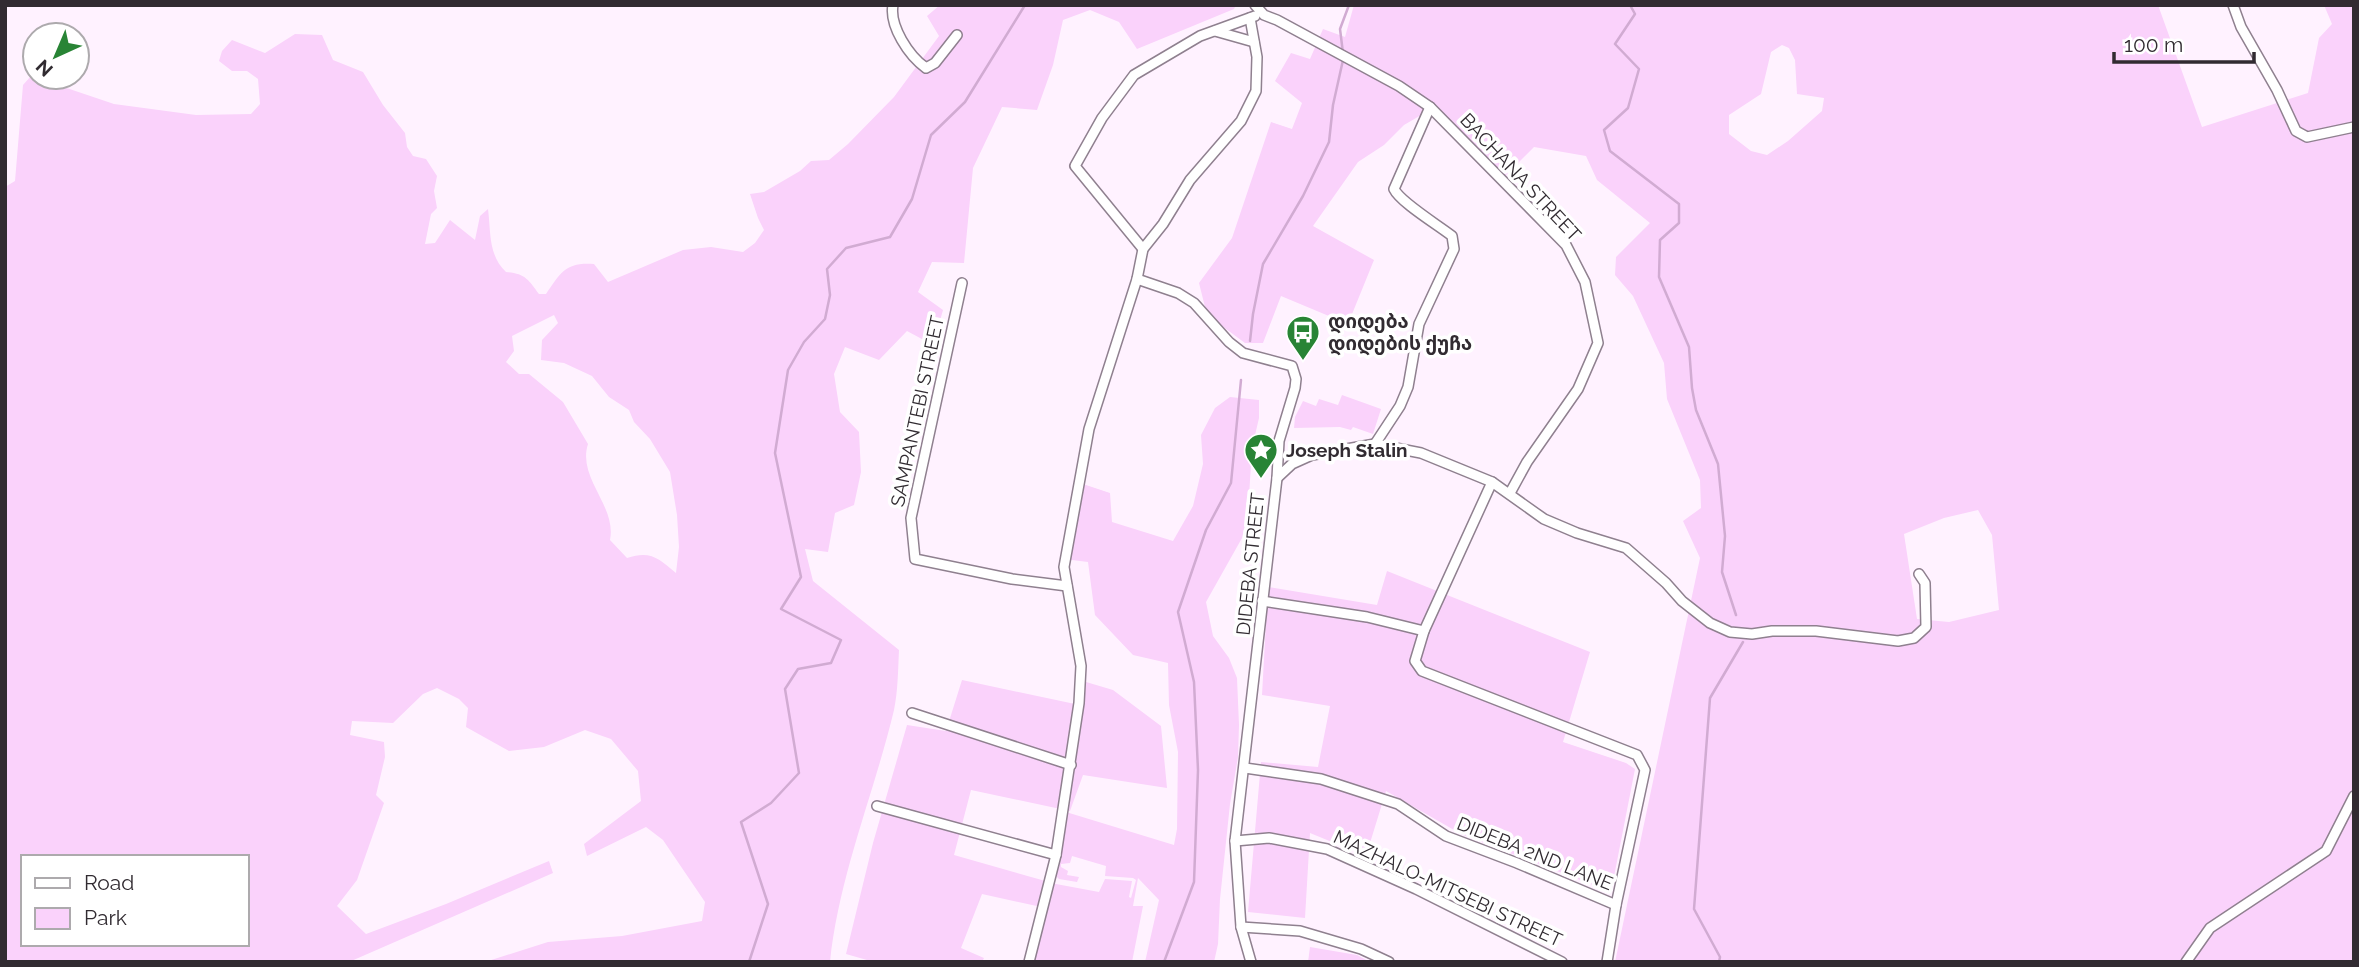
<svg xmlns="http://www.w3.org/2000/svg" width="2359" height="967" viewBox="0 0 2359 967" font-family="Raleway,'Noto Sans Georgian',sans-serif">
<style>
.green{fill:#fad2fb;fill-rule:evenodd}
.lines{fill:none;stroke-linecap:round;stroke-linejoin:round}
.stream{stroke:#d1abd2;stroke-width:2.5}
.minor-casing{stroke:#8f808f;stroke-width:12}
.minor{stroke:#fff;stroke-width:9}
.labels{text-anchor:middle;stroke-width:7;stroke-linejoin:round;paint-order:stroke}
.street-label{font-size:19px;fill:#312b31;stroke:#fff}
.poi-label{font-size:19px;font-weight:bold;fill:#312b31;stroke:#fff;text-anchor:start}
</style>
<rect width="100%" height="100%" fill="#fff2ff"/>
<!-- green -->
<g class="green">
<path d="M940 5H1236L1234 9 1137 49 1119 22 1090 10 1063 20 1053 65 1037 110 1002 107 973 168 964 263 932 262 918 292 943 310 933 345 907 331 879 360 845 347 834 374 840 412 859 432 861 472 854 505 835 513 828 552 805 549 813 581 899 650C898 670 898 691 894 710 874 794 839 875 830 962H485L548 942 622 936 702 921 705 902 663 840 646 827 587 856 584 844 641 801 638 771 611 739 585 730 544 747 509 751 466 727 468 708 459 699 437 688 423 694 393 723 352 721 350 735 384 742 385 757 376 795 384 803 357 880 337 906 366 934 446 904 549 861 553 873 349 962H5V187L15 181 23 85 31 76 114 104 196 115 251 114 260 104 258 79 247 71H232L219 61 222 51 232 40 265 53 295 34 322 35 333 60 363 72 383 105 405 133 407 147 413 156 426 159 437 176 434 191 437 208 431 214 425 244 435 243 450 220 475 240 480 216 488 209C491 232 488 255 506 272 525 273 529 280 539 294H546C561 272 566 262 594 264L608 282 683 250 711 247 743 252 755 243 764 230 758 218 750 194 764 192 800 171 811 161 829 160 848 144 894 97 939 36 927 16ZM554 315 558 323 542 340 541 360 564 363 592 376 609 397 629 410 634 422 650 439 670 472 677 515 679 547 676 573C659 559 651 550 627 558L610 540C617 506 577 478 588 444L563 402 529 374H519L506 362 514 351 512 336ZM23 857H247V944H23Z"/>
<path d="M1354 5H2158L2202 127 2308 93 2319 38 2332 24 2324 5H2354V962H1615L1700 558 1683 521 1701 508 1700 480 1667 399 1664 363 1633 296 1615 275 1616 257 1650 223 1597 180 1586 156 1534 147 1502 179 1457 126 1435 107 1404 125 1384 145 1358 162 1313 226 1374 260 1348 324 1281 296 1263 343H1245L1207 315 1199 283 1232 238 1271 122 1292 129 1302 103 1275 81 1291 53 1310 59 1323 29 1345 37ZM1782 45 1789 48 1795 60 1797 94 1824 98 1822 111 1788 141 1767 155 1751 151 1729 134V115L1761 94 1771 52ZM1978 510 1992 535 1999 610 1949 622 1917 619 1904 534 1944 518Z"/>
<polygon points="1342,395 1381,409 1373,434 1353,427 1351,430 1340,427 1294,428 1295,417 1303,401 1316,406 1319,399 1338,405"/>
<polygon points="1230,397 1259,400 1259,418 1252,448 1248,513 1242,538 1206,602 1213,636 1229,658 1237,678 1239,725 1238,757 1230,804 1220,899 1218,944 1214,962 1145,962 1159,900 1138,878 1133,906 1143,906 1132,962 1034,962 1046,908 982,894 961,948 984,958 982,962 874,962 846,954 873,843 907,725 946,731 962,680 1075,704 1076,679 1113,690 1161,726 1167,788 1083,775 1070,811 971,790 954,855 1056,884 1099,892 1105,879 1132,881 1129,897 1131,898 1136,880 1133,878 1105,876 1106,866 1072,856 1070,863 1061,864 1061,867 1068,871 1067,875 1079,877 1077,882 1059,879 1055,875 1066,812 1174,845 1177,829 1178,752 1169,705 1168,663 1133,655 1095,615 1088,562 1064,559 1074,481 1110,493 1112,522 1173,541 1193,506 1203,464 1201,435 1215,408"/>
<polygon points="1387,571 1590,652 1563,742 1626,763 1635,769 1611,892 1461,834 1386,791 1366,856 1310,833 1305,918 1248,912 1261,762 1318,767 1330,706 1262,695 1268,587 1377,605"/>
<polygon points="1310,947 1357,955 1370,962 1308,962"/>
</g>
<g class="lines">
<!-- stream -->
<g class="stream">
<polyline points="1630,5 1635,14 1615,44 1639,69 1628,108 1604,130 1610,151 1679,204 1679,223 1660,240 1659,277 1689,347 1692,388 1696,410 1718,464 1725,536 1722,572 1736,615"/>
<polyline points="1343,53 1340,29 1349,5"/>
<polyline points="1250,341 1253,314 1263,264 1303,196 1329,142 1333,105 1343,60"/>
<polyline points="749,962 768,904 741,822 771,803 799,773 785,689 798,669 831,663 841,640 781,609 801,577 775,453 788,370 804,342 825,319 830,295 827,269 846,248 890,237 912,199 931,135 965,102 1025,5"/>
<polyline points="1164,962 1194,882 1198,770 1194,682 1178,612 1206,530 1231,483 1241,380"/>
<polyline points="1719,962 1720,957 1694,909 1710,698 1743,642"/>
</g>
<defs>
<g id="minor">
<path d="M893 5C889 26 909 56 926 68L935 63 957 35"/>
<polyline points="1255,5 1264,15 1277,20 1399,86 1430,107 1566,245 1585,282 1598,343 1578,389 1527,462 1510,493"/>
<polyline points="2233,5 2241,27 2277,90 2296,131 2307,137 2354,127"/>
<polyline points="1215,31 1254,42"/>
<polyline points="1143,249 1075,166 1102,118 1134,75 1200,36 1255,16"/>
<polyline points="1137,279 1178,293 1194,303 1229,342 1243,353 1292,366 1296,379 1295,388 1279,441 1277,478 1235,841 1241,927 1251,962"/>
<polyline points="962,283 911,518 915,559 1012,579 1067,586"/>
<path d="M1375 444 1400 406 1408 387 1419 324 1454 249 1452 236C1438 225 1400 202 1394 189L1430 107"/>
<polyline points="1277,478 1292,464 1312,455 1375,444 1421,453 1492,482 1544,519 1577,533 1626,548 1666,583 1682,601 1710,623 1730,632 1752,634 1772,631 1816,631 1898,641 1914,638 1926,627 1925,583 1919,574"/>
<polyline points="1492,482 1424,631 1415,661 1422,671 1637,755 1645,770 1616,905 1607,962"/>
<polyline points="1262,601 1367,617 1424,631"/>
<polyline points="912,713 1071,765"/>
<polyline points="1245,768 1321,779 1398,804 1446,836 1517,863 1616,905"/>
<polyline points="877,806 1056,855"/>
<polyline points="1235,841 1269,838 1327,849 1416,889 1562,962"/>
<polyline points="1241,927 1300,931 1361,949 1389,962"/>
<polyline points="1029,962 1056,855 1079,703 1081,666 1064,567 1089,429 1137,279 1143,249 1163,224 1190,180 1241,121 1256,91 1257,57 1250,18"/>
<polyline points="2186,962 2210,928 2326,851 2354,796"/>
</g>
</defs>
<!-- minor casing -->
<use href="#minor" class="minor-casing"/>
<!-- minor -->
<use href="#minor" class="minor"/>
</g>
<!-- icons -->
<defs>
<symbol id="bus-pin" viewBox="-11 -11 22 30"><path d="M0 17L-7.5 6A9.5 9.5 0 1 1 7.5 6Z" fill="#288435" stroke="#fff"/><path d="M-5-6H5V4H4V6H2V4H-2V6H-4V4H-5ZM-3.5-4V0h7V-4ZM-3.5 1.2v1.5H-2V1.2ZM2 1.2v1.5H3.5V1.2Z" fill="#fff"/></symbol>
<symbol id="sight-pin" viewBox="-11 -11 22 30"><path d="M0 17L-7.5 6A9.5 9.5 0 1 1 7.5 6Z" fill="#288435" stroke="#fff"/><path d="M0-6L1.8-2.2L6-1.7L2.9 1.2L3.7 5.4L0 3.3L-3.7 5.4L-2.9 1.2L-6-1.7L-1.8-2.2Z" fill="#fff"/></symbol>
</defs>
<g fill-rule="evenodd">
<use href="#bus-pin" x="1284" y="313" width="38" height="52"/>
<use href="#sight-pin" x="1242" y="431" width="38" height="52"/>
</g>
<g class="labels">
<!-- street labels -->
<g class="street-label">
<text transform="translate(1521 177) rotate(47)" y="7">BACHANA STREET</text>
<text transform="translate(917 411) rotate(-78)" y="7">SAMPANTEBI STREET</text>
<text transform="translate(1250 564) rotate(-84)" y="7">DIDEBA STREET</text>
<text transform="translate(1535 853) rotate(22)" y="7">DIDEBA 2ND LANE</text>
<text transform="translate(1448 888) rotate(25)" y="7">MAZHALO-MITSEBI STREET</text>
</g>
<!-- poi labels -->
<g class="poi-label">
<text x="1328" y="328">დიდება<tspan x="1328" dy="22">დიდების ქუჩა</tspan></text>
<text x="1286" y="457">Joseph Stalin</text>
</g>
</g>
<!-- border -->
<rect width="2359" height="967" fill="none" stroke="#312b31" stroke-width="14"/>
<!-- legend -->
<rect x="21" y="855" width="228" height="91" fill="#ffffff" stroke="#adaaad" stroke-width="2"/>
<rect x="35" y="878" width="35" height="10" fill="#ffffff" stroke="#adaaad" stroke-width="2"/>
<text x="84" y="890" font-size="21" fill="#312b31">Road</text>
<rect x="35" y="908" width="35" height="21" fill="#fad2fb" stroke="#adaaad" stroke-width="2"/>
<text x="84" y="925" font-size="21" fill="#312b31">Park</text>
<!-- north arrow -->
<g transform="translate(56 56) rotate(224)"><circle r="33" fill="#ffffff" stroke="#adaaad" stroke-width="2"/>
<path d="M0-5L12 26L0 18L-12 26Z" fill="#288435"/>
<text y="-10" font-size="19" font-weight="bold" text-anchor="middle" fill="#312b31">N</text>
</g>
<!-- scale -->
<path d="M2114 52v10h140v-10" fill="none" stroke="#312b31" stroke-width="3.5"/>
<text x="2124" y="52" font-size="21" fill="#312b31" stroke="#ffffff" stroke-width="5" paint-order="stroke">100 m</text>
</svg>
